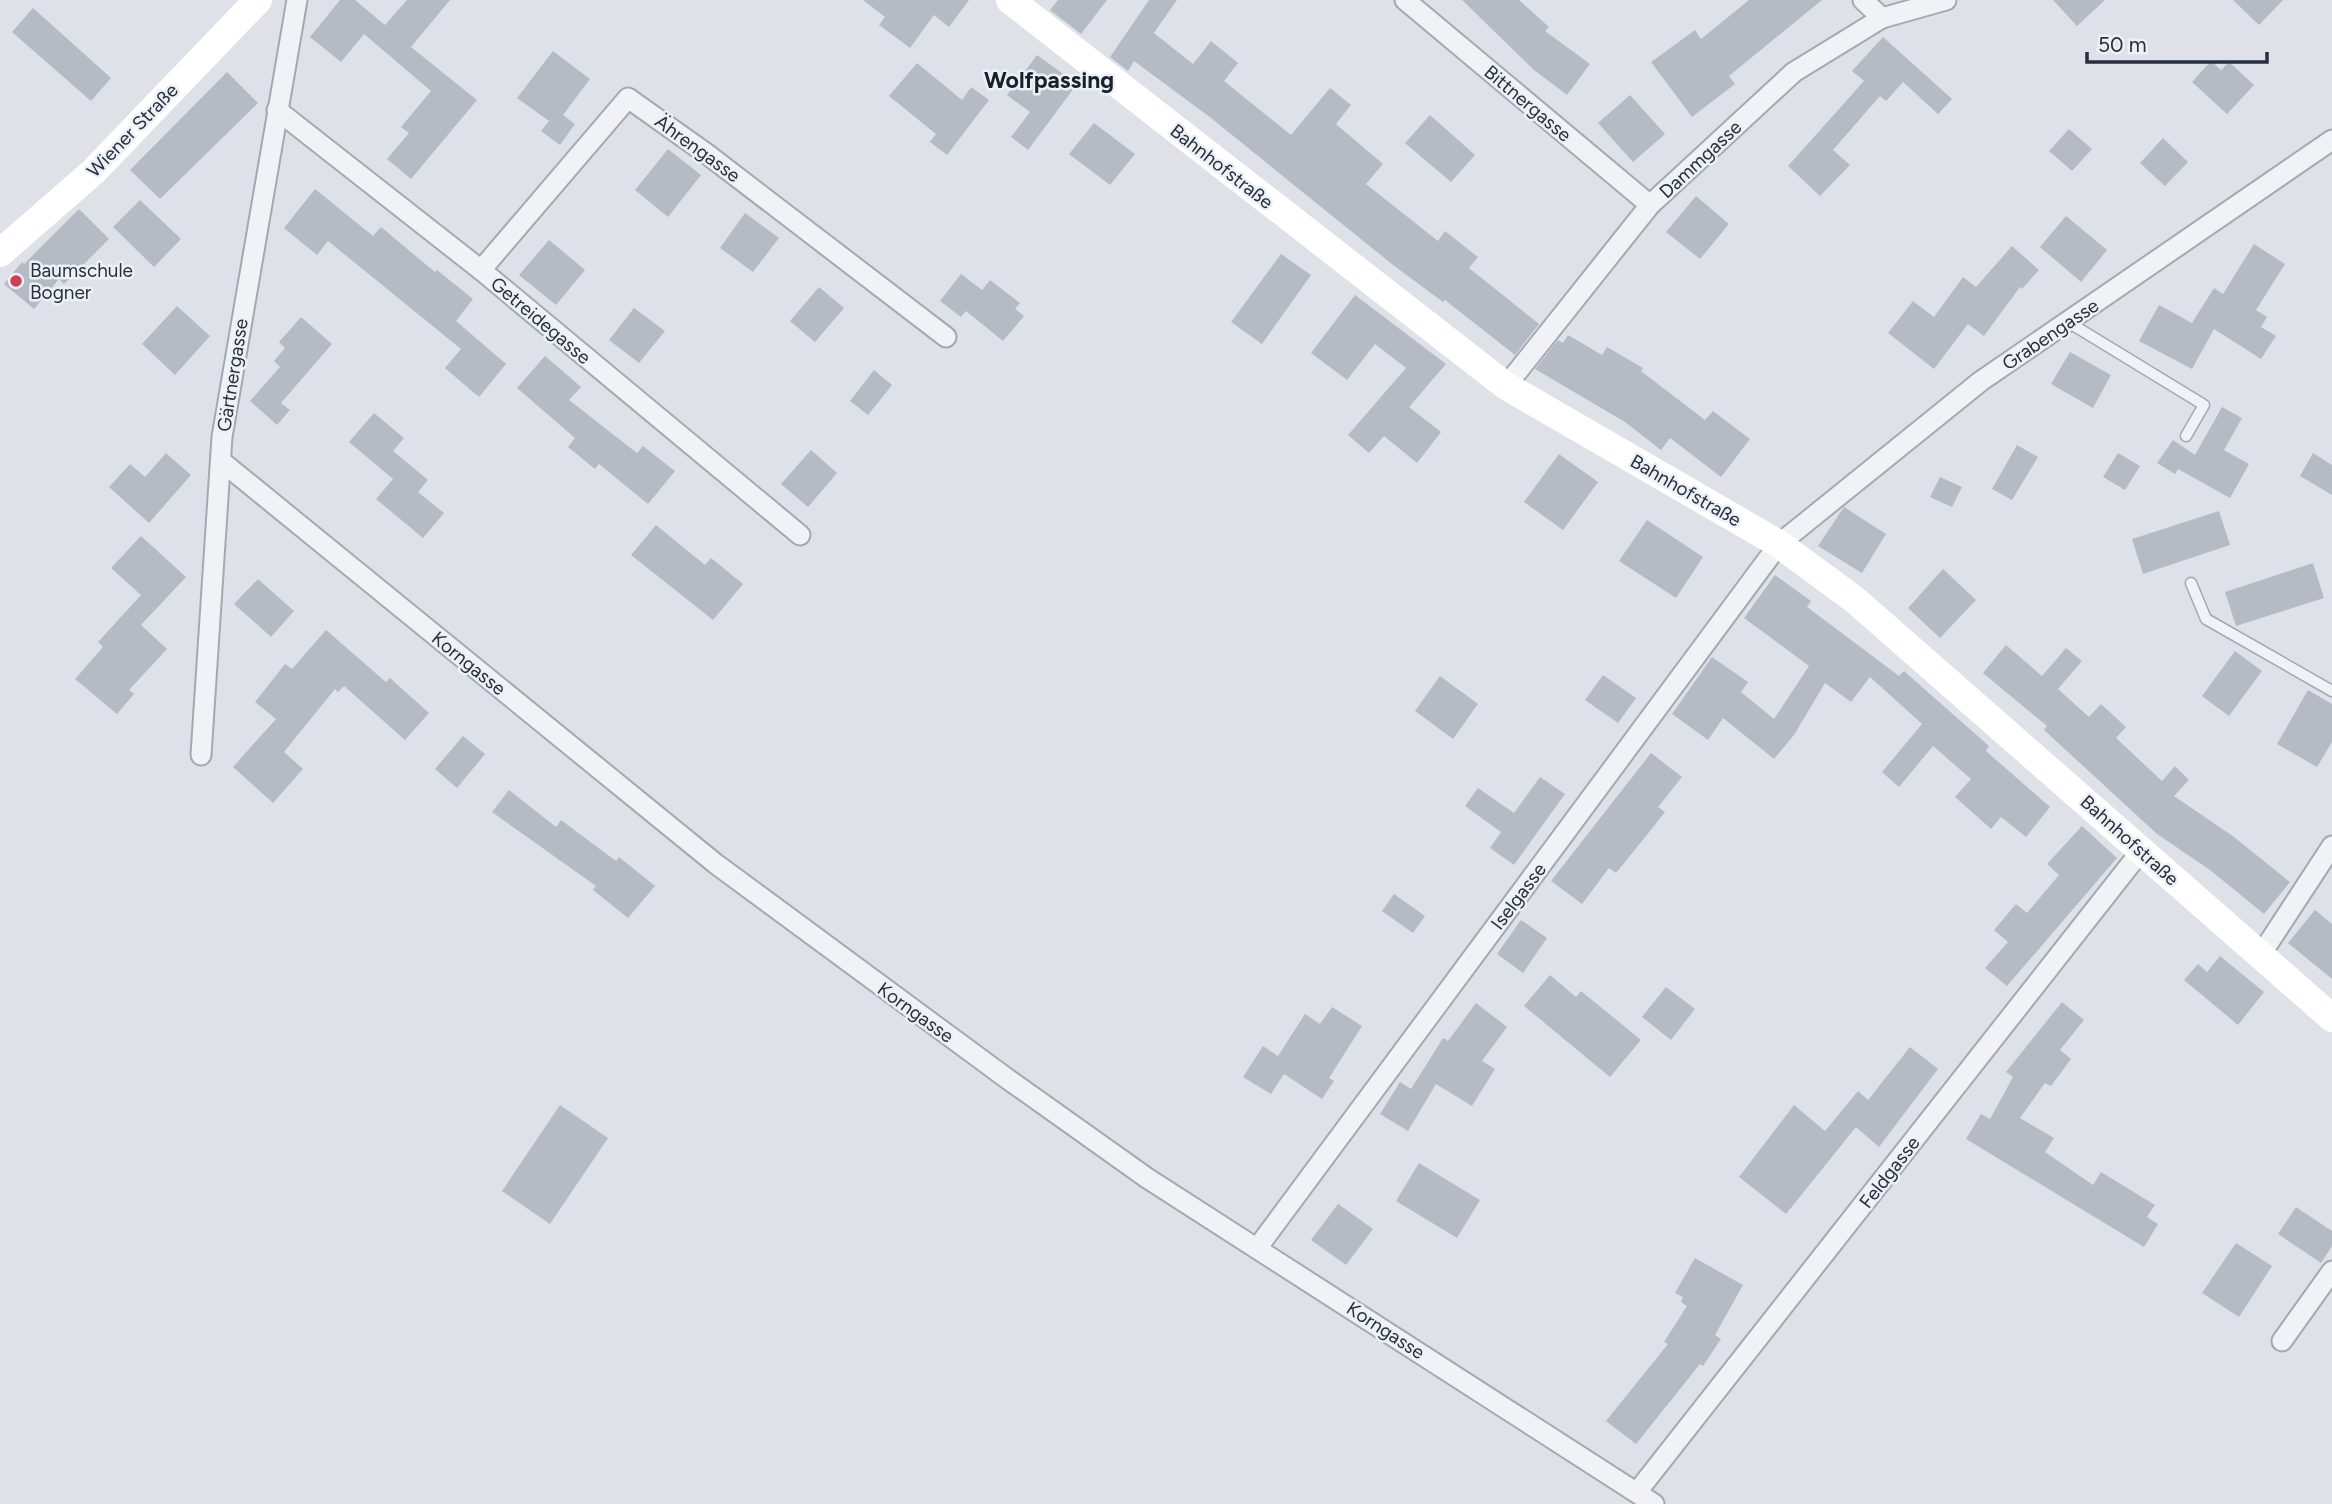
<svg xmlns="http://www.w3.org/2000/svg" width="2332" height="1504" viewBox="0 0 2332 1504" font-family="Figtree,sans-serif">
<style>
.building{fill:#b5bbc5}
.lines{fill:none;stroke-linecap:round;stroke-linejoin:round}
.lane-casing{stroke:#a3a9b2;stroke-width:13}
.street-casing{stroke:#a3a9b2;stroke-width:23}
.lane{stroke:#f0f2f6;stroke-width:10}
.street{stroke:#f0f2f6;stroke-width:19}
.secondary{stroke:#fff;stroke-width:28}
.poi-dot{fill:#d03f56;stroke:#edf1f5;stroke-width:2.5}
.labels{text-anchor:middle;stroke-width:5;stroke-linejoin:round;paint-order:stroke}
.street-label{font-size:19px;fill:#27303f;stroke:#edf1f5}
.poi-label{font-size:19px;fill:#27303f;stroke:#edf1f5;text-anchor:start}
.quarter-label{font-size:23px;font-weight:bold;fill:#19212f;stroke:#edf1f5}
</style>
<rect width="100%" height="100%" fill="#dee2e8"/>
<!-- building -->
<g class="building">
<polygon points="340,0 355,0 385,25 407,0 450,0 411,47 477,100 411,179 387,159 409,133 401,127 431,91 364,34 341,62 310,37"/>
<polygon points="863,0 969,0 949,27 934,15 910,48 879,25 885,17"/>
<polygon points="1058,0 1107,0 1081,34 1050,10"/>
<polygon points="1149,0 1177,0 1154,33 1193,64 1211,41 1238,63 1224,81 1291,135 1330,88 1351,105 1336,124 1383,164 1366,184 1438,241 1445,231 1478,257 1469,268 1539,324 1515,355 1445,300 1443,302 1393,265 1211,118 1134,61 1128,71 1110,57"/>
<polygon points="1462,0 1519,0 1549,27 1545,31 1590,64 1567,95 1534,70"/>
<polygon points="1749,0 1822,0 1729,76 1735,84 1692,117 1651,62 1695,30 1701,39"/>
<polygon points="2053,0 2105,0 2077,26"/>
<polygon points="2233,0 2283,0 2259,25"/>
<polygon points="33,8 111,78 91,101 12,32"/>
<polygon points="1883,37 1952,99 1938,114 1903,82 1886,101 1880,96 1833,150 1850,165 1820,196 1788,166 1864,81 1852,71"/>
<polygon points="553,51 590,79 563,115 575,124 560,145 541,131 549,121 517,98"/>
<polygon points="1037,55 1077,84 1028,150 1011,137 1030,112 1007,95"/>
<polygon points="2211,61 2221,70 2229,62 2254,85 2227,114 2192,82"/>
<polygon points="917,63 962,100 971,87 989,100 947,155 930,142 936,134 889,96"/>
<polygon points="227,72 258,103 160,199 130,170"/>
<polygon points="1630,95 1665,134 1633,162 1598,123"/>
<polygon points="1430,115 1475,155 1451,182 1405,143"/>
<polygon points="1094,123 1135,154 1110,185 1069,154"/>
<polygon points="2069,129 2092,149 2072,171 2049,151"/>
<polygon points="2163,138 2188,162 2165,186 2140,163"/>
<polygon points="668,149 701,175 668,217 635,190"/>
<polygon points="315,189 373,236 381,227 435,272 437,270 473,299 456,321 506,364 479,397 445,368 461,349 328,241 317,255 284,228"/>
<polygon points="1696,196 1729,224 1700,259 1666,232"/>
<polygon points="140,200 181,239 154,267 113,227"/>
<polygon points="79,209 109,239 64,284 59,279 34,309 4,284 22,262 24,264"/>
<polygon points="745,213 779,238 753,272 720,248"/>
<polygon points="2066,216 2107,250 2081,282 2040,247"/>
<polygon points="549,240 585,270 556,305 519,275"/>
<polygon points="2254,244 2285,264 2256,310 2267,317 2261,327 2276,336 2261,359 2214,329 2192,369 2139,341 2159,305 2192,323 2214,288 2223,294"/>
<polygon points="2012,246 2039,270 2022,289 2020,287 1984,336 1968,324 1934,369 1888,333 1913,301 1934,317 1963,277 1976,287"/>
<polygon points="1281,254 1311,275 1262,344 1231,322"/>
<polygon points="961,274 982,290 990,280 1020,303 1015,309 1024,316 1003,341 966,311 961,317 940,301"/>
<polygon points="819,287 844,308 815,342 790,321"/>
<polygon points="1355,295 1446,364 1409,407 1441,432 1417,463 1384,436 1369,453 1348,435 1406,368 1375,344 1347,380 1311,353"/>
<polygon points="177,306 210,336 175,375 142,344"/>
<polygon points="634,308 665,331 639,363 609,340"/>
<polygon points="301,317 332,344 281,403 290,410 277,425 250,401 280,367 274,361 285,348 279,342"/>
<polygon points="1568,335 1602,355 1607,347 1643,368 1641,371 1705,420 1713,411 1750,439 1721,477 1670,438 1661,450 1625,422 1535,369 1558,340 1563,343"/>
<polygon points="2070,352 2111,375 2093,408 2051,384"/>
<polygon points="545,356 581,387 569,400 637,453 643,446 675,471 648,504 599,464 595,469 568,447 575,438 517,388"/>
<polygon points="874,370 892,385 868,415 850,401"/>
<polygon points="2222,407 2242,418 2224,450 2249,464 2230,498 2178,469 2175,474 2157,463 2173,440 2195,455"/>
<polygon points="374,413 404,438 393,451 428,480 418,492 444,513 423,538 376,499 393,479 349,442"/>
<polygon points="2017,445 2038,457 2012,500 1992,489"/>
<polygon points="811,450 837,473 808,507 781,484"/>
<polygon points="166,453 191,475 149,523 109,487 130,464 145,477"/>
<polygon points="2118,453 2140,466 2125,490 2103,477"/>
<polygon points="2313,453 2332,465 2332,495 2300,476"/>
<polygon points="1559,454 1598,482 1563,530 1524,502"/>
<polygon points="1940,477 1962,487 1952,507 1930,497"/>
<polygon points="1844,507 1886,534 1862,573 1818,546"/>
<polygon points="2219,511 2230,545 2143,574 2132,539"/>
<polygon points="1647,520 1703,557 1676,598 1619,561"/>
<polygon points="656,525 705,565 711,558 743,584 713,620 631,555"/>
<polygon points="141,536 186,577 141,625 167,649 129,690 134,694 117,714 75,679 103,647 98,642 141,595 111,568"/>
<polygon points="2313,563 2324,598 2236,626 2225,592"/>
<polygon points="1943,569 1976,600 1940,638 1908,608"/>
<polygon points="1775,575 1811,601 1807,607 1899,676 1904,671 1989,746 1986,751 2050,807 2026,837 2001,817 1991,829 1955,797 1971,779 1933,746 1899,787 1882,772 1922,724 1870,677 1851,702 1825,683 1794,735 1774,759 1723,718 1708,740 1672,714 1712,657 1748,682 1741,692 1774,719 1809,666 1744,618"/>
<polygon points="258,579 294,611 271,637 234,604"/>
<polygon points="326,630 386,682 390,678 429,713 405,740 344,686 338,692 335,689 284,752 303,769 273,803 233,767 276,719 255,702 285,664 292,669"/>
<polygon points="2006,645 2042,676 2066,648 2082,661 2058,689 2089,717 2101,704 2126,727 2116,738 2162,781 2175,766 2189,780 2174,796 2234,837 2290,882 2264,914 2210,870 2157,834 2044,730 2047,726 1983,673"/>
<polygon points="2235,651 2262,671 2229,716 2202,696"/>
<polygon points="1603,675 1636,698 1618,723 1585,700"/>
<polygon points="1440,676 1478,704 1453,739 1415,711"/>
<polygon points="2308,690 2332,704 2332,742 2317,767 2277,744"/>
<polygon points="463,736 485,754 457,788 435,769"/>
<polygon points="1651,753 1682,777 1658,807 1665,812 1650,831 1616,873 1609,868 1582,904 1551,881"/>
<polygon points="1540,777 1565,794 1514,865 1490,848 1501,832 1465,806 1478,788 1514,813"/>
<polygon points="509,790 556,827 561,820 616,861 619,857 655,886 628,918 593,890 596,886 492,812"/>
<polygon points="2082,826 2117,858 2007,986 1985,968 2008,942 1994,930 2016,904 2027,913 2059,875 2047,864"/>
<polygon points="1394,894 1425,916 1413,933 1382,911"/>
<polygon points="2315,910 2332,924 2332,979 2288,943"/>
<polygon points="1521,920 1547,938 1523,973 1497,954"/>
<polygon points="2220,956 2264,992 2238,1025 2184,980 2198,964 2207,972"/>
<polygon points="1550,975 1576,997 1581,991 1641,1040 1610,1077 1524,1006"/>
<polygon points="1666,987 1695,1009 1671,1040 1642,1017"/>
<polygon points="2062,1002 2084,1020 2060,1050 2071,1059 2051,1086 2045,1083 2020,1118 2054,1138 2045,1152 2093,1185 2101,1172 2155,1205 2147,1217 2158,1224 2144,1247 1966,1139 1981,1114 1990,1119 2013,1077 2006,1072"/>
<polygon points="1476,1003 1507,1027 1482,1061 1495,1069 1472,1106 1436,1084 1408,1131 1380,1114 1400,1082 1411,1089 1443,1038 1448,1041"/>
<polygon points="1332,1007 1362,1026 1329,1078 1334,1081 1322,1099 1284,1074 1271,1094 1243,1077 1263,1046 1278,1056 1305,1014 1320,1024"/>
<polygon points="1910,1047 1938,1069 1879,1147 1856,1127 1786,1214 1739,1177 1794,1105 1825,1131 1858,1091 1868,1100"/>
<polygon points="560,1105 608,1138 550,1224 502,1191"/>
<polygon points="1419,1163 1480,1200 1457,1238 1396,1201"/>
<polygon points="1338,1204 1373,1229 1346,1265 1311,1240"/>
<polygon points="2296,1207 2332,1231 2332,1246 2321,1263 2278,1234"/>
<polygon points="2236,1243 2272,1266 2239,1317 2202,1293"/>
<polygon points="1695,1258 1743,1285 1715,1335 1721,1339 1703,1366 1700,1364 1636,1444 1606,1421 1668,1344 1664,1342 1687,1306 1681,1302 1683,1297 1675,1293"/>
</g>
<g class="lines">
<defs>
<g id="lane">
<polyline points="2068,322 2204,405 2186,436"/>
<polyline points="2191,583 2206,619 2332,691"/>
</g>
<g id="street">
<polyline points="1405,0 1650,205"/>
<polyline points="1863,0 1882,18"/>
<polyline points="277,110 481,270 800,535"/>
<polyline points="481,270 628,98 707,154 946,337"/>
<polyline points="1506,386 1650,205 1794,72 1882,18 1946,0"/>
<polyline points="221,461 716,864 1009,1080 1147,1178 1654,1504"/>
<polyline points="201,755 222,437 297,0"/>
<polyline points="2260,956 2332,846"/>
<polyline points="1258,1247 1779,544 1981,381 2332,140"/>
<polyline points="2282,1341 2332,1271"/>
<polyline points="1637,1492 2141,851"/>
</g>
</defs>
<!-- lane casing -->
<use href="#lane" class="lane-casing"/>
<!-- street casing -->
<use href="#street" class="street-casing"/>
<!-- lane -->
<use href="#lane" class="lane"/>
<!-- street -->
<use href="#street" class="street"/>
<!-- secondary -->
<g class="secondary">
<polyline points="1010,0 1506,386 1779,544 1855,600 2332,1018"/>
<polyline points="0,253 94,171 258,0"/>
</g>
</g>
<!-- markers -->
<circle class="poi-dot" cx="16" cy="281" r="7"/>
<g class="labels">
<!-- street labels -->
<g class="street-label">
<text transform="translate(1528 103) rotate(40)" y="7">Bittnergasse</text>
<text transform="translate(132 130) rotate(-46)" y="7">Wiener Straße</text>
<text transform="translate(698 148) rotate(36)" y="7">Ährengasse</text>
<text transform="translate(1700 159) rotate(-43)" y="7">Dammgasse</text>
<text transform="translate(1222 166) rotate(38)" y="7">Bahnhofstraße</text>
<text transform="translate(541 320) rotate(40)" y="7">Getreidegasse</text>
<text transform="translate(2050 334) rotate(-34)" y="7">Grabengasse</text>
<text transform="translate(232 375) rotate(-81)" y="7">Gärtnergasse</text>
<text transform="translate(1686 490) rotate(30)" y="7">Bahnhofstraße</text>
<text transform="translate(469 663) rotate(39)" y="7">Korngasse</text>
<text transform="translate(2130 840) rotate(42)" y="7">Bahnhofstraße</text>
<text transform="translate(1518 896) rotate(-53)" y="7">Iselgasse</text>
<text transform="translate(916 1012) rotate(36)" y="7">Korngasse</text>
<text transform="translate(1889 1172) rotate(-52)" y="7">Feldgasse</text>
<text transform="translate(1386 1330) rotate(33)" y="7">Korngasse</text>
</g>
<!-- poi labels -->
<g class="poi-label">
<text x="30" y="277">Baumschule<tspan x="30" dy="22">Bogner</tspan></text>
</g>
<!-- quarter labels -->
<g class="quarter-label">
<text x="1049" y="88">Wolfpassing</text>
</g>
</g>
<!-- scale -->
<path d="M2087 52v10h180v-10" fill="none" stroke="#27303f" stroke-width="3.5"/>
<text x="2098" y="52" font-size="21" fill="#27303f" stroke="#edf1f5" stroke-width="5" paint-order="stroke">50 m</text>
</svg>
